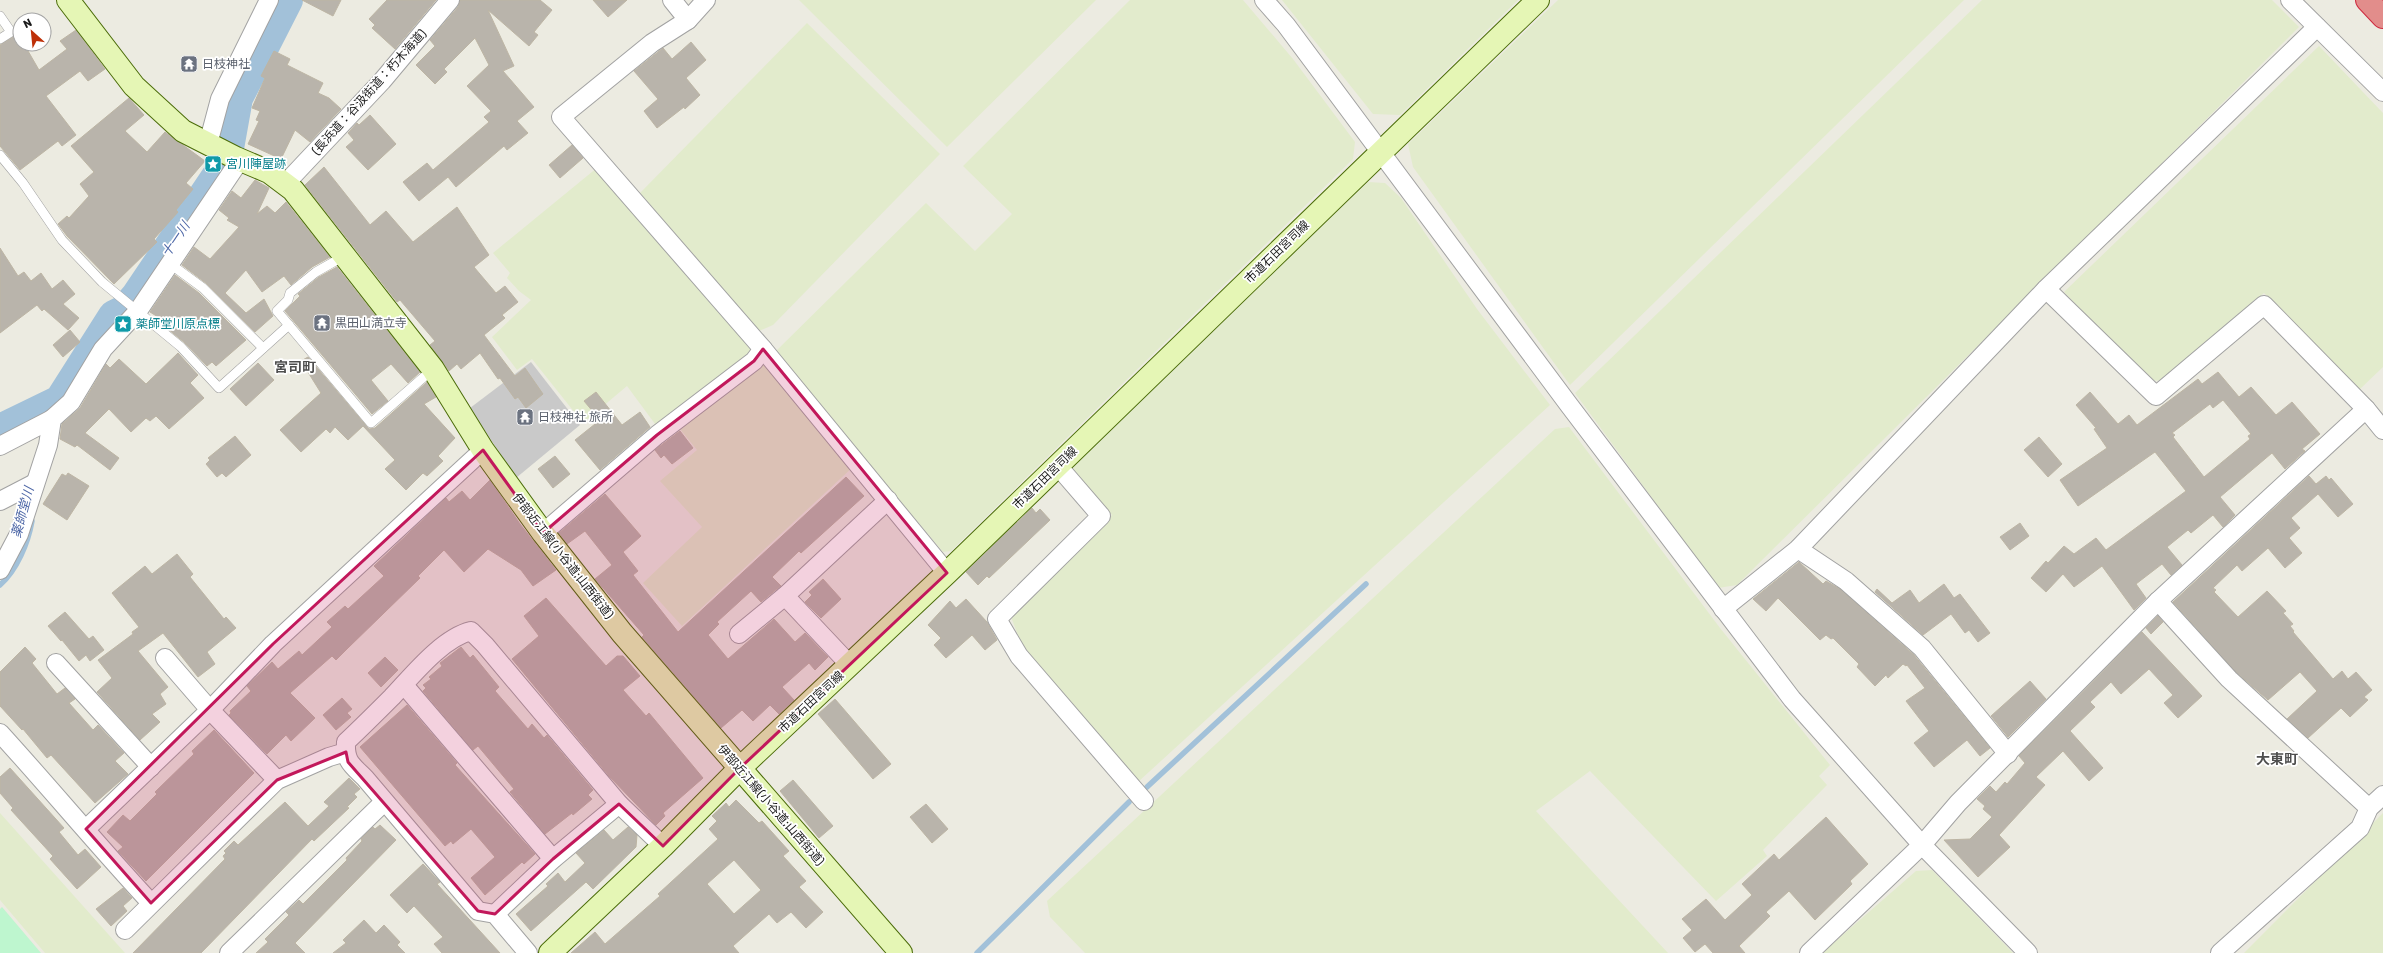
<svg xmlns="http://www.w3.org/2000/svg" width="2383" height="953" viewBox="0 0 2383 953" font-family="Rubik,'Noto Sans JP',sans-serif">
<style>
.religious{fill:#c9c9c9}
.farmland{fill:#e2ebcc}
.park{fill:#bef6cf}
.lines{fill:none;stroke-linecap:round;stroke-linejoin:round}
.stream{stroke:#a2c1d9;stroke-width:5.5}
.river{stroke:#a2c1d9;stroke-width:32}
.building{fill:#b9b4ab;stroke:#bdb5a4;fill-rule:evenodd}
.lane-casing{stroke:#a2a2a2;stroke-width:10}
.street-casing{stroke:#a2a2a2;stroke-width:20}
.secondary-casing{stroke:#4b6c09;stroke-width:24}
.highway-casing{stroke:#ce2a3f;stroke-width:24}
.lane{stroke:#fff;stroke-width:9}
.street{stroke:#fff;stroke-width:18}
.secondary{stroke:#e5f6b5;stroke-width:22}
.highway{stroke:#e28d8b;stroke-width:22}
.marked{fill:#c2185b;fill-opacity:0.2;stroke:#c2185b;stroke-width:3;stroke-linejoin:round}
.labels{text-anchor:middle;stroke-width:3.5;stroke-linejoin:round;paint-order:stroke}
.worship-label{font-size:12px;fill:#5b616d;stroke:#fff;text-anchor:start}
.street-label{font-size:12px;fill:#1b1b1b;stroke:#fff}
.culture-label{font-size:12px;fill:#0d838f;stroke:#fff;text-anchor:start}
.water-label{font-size:13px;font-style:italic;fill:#4c66a6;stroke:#fff}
.quarter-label{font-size:14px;font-weight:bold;fill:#4e4e4e;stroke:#fff}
</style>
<rect width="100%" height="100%" fill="#ecebe1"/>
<!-- religious -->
<polygon class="religious" points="531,362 580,425 516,478 470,408"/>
<!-- farmland -->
<g class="farmland">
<polygon points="799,0 1096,0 947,147"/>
<polygon points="1130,0 1243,0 1293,59 1355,142 1353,159 951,551 943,552 775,352 926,203 975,251 1012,214 963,166"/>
<polygon points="1282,0 1518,0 1400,115 1373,114"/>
<polygon points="1558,0 1964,0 1570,385 1413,167 1408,144"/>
<polygon points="1982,0 2272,0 2299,27 1737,585 1718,588 1575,393"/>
<polygon points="807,23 940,154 773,325 759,331 640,193"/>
<polygon points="2319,46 2383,113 2383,367 2359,390 2264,293 2165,381 2148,380 2064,292"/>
<polygon points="598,167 755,346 753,353 658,428 627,386 583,423 532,359 517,370 492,337 531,300 519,291 507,278 510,273 493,253"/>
<polygon points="1368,182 1385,183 1401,198 1477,309 1550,405 1138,782 1023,649 1010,614 1112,515 1074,474 1073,463"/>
<polygon points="764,361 854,466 682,626 643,583 702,527 660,481 697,450 676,424"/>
<polygon points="1569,427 1720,628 1830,765 1819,776 1827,785 1763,850 1767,856 1716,901 1590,771 1536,811 1668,953 1085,953 1050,917 1047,901 1555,429"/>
<polygon points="0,813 125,953 45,953 0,900"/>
<polygon points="2383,813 2383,953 2244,953"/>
<polygon points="1932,870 2013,953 1822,953 1916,871"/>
</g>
<!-- park -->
<polygon class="park" points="2,907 41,953 0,953 0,909"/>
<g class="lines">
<!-- stream -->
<g class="stream">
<path d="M0 585C17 570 28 543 32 521"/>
<polyline points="1147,787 1366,584"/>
<polyline points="977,953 1129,802"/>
</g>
<!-- river -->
<polyline class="river" points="0,430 60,401 114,316 124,311 137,296 225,165 237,98 287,0"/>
</g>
<!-- building -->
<g class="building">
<polygon points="302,0 341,0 333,16"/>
<polygon points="387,0 436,0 395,49 372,28 375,25 369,19"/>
<polygon points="460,0 540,0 552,10 534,32 538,35 529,46 488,10 514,66 503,71 534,107 517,121 528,133 507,150 504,146 456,187 448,177 419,201 403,182 427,163 433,170 489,122 484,117 491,111 467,86 489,65 475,38 444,69 447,72 435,84 416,65 435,46 430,40 458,7"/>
<polygon points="593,0 627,0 608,17"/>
<polygon points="76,30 105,69 88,81 80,71 46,96 76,135 62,146 58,141 20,170 0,146 0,45 18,34 20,44 24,44 39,70 67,49 60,41"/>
<polygon points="691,42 706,60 686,78 700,95 685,109 684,107 657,128 644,111 658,99 634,71 663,48 672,59"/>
<polygon points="274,51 290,59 287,65 323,83 318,93 329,98 341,109 310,142 295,130 281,159 248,144 259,121 256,120 260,111 252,108 265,78 261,76"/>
<polygon points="129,98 144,115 125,131 147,152 165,132 205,161 186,183 193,189 176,210 178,212 154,239 157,242 114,284 67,236 58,224 67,216 69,218 89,196 80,184 94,172 71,146"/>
<polygon points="370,115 396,144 368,170 346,147 354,140 348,133 357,123 359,125"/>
<polygon points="572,145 583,158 560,178 549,165"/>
<polygon points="324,167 370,225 386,211 413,242 457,207 489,255 474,267 496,293 505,286 518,302 502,315 505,318 484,335 515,376 525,368 543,394 526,408 518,397 515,399 500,378 498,379 480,353 461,369 457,364 449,371 430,345 435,341 400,300 397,302 305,185"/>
<polygon points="255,180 269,188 257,214 267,206 275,213 286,202 330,257 312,267 291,285 284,276 262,292 246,270 225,293 246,313 264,299 273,316 255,332 207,284 182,265 194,247 210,259 239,227 227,220 229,218 219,210 232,191 241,198"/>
<polygon points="0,248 18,276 24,272 31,281 41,273 52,289 63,280 75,294 63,304 79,318 68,330 44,309 42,311 37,305 0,333"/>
<polygon points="337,267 420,372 408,383 391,364 371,380 388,401 372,414 285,311 300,296 298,294 319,277"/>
<polygon points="175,275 199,293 246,340 216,366 212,362 207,366 185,343 168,329 171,325 150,312"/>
<polygon points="70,330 80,342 63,357 53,345"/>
<polygon points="178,353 198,375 190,383 204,398 169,429 156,416 150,421 146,418 131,432 109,409 85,433 119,458 110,470 77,445 75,447 60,439 62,424 80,408 106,364 110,368 119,359 146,384"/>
<polygon points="308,357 369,429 375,428 427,382 436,397 424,404 455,438 438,456 443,461 427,476 423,473 406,490 385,469 395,460 363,426 348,440 335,427 330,433 326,429 301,452 280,430 321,393 301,361"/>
<polygon points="258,363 274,380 246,406 230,389"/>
<path d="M2218 372 2239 397 2251 387 2276 415 2292 402 2320 434 2302 449 2305 451 2285 469 2272 453 2220 497 2235 515 2223 527 2213 515 2191 533 2188 530 2167 547 2182 565 2171 575 2162 564 2136 584 2146 598 2134 610 2102 566 2074 587 2063 574 2046 592 2031 578 2046 561 2048 563 2064 546 2074 554 2096 538 2106 550 2186 491 2155 452 2078 506 2060 480 2107 448 2094 429 2096 428 2076 405 2090 392 2118 424 2129 415 2137 425 2198 379 2202 384ZM2223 400 2251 434 2248 436 2250 439 2204 477 2173 437 2175 435 2172 433 2210 404 2213 408Z"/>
<polygon points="596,392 622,425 640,412 650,427 600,470 575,440 600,420 584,401"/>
<polygon points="680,431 693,448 672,464 664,455 661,458 655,450"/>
<polygon points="235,436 251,455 226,477 222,473 217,477 206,464 210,460 208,458"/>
<polygon points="2039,437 2062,464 2048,477 2024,450"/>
<polygon points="555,456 570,474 553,488 538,469"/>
<polygon points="68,473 89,486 67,520 43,504 62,474 66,476"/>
<polygon points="2309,476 2316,484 2326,476 2329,480 2331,478 2353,504 2338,517 2318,494 2291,518 2300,528 2289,538 2302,553 2285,568 2268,548 2242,571 2237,565 2213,588 2216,590 2214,592 2238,617 2267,591 2286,611 2283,613 2293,624 2290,626 2294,631 2293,632 2333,679 2342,671 2348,679 2356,672 2372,690 2364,697 2368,700 2350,717 2341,708 2308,738 2287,719 2317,691 2300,672 2268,700 2236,672 2173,602"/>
<polygon points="846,477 864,496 801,553 799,551 772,577 781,586 778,588 761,602 751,591 717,622 719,624 708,635 728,659 774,619 795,642 805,633 828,657 815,670 809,663 782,687 794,700 779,714 770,705 753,721 742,710 721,728 642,637 644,635 595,579 612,565 585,531 567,544 559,533 605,494 641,536 623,552 638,571 633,575 678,632"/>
<polygon points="490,480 520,524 556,570 533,586 521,570 488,549 464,572 444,550 418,576 420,578 348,648 336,660 332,656 290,693 315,718 291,741 286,735 267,754 229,715 231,713 230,711 251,691 247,686 272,662 278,669 299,651 302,655 332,627 327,622 345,606 348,609 384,576 374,566 446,498 449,502 462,491 470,500"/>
<polygon points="1032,508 1036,513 1040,509 1050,520 989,578 987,576 978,585 966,572"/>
<polygon points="2020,523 2029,536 2010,550 2000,537"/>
<polygon points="177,554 193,574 190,577 224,619 226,617 236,628 207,652 215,664 198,677 163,633 138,651 168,687 160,694 166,704 152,714 160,722 140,740 97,692 112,678 98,660 133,634 132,632 139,627 112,593 145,566 152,574"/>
<polygon points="1799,562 1823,584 1826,581 1840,589 1914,655 1990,748 1980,756 1967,740 1934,767 1914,743 1929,731 1906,701 1925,688 1907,665 1906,666 1903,664 1888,678 1886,675 1875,686 1857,667 1859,664 1833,638 1831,639 1826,635 1820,640 1778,598 1766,611 1753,599"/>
<polygon points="823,579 841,599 821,618 805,602 812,595 809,592"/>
<polygon points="1944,584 1954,598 1960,594 1990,633 1978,642 1969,630 1965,633 1951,614 1923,635 1875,592 1877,589 1892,603 1910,590 1919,603"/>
<polygon points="546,598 606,666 617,656 623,656 640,676 623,690 646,716 649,713 703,778 663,813 665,816 656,825 609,776 512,659 539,636 524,616"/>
<polygon points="966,599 987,622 997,640 985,650 972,635 946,658 934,645 941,638 928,625 950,601 956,608"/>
<polygon points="65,612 89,639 93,636 104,650 90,661 86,655 79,661 62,640 61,641 48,626"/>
<polygon points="2158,616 2163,622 2151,634 2146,628"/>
<polygon points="2142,632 2202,696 2178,718 2164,703 2173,695 2149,669 2121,694 2111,682 2090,702 2095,707 2070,731 2103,768 2089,781 2063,751 2036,777 2045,785 1999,835 2010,847 1978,877 1944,840 1970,839 1992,817 1983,809 1985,806 1977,799 1990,786 1996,792 2005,782 2007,784 2025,763 2019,756"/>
<polygon points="25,647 36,659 32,663 57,694 65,688 75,699 69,703 93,730 98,725 124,753 115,761 128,774 95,803 51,755 47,758 23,729 22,730 0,706 0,672"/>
<polygon points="461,647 470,658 473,655 499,687 495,691 528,729 532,724 544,738 547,735 593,790 588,795 592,799 573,815 572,813 545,834 510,792 514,789 478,746 473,750 423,691 426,688 423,685 431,679 429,677 442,666 440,663"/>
<polygon points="385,657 398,670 381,687 368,673"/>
<polygon points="2030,681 2046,699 2008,737 1991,716"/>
<polygon points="342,698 352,709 347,713 351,717 336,730 323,715"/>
<polygon points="835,699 891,764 873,779 818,714"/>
<polygon points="407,705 457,763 455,765 535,854 524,864 522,862 485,895 471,878 495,857 471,829 453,844 451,841 445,846 360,747"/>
<polygon points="214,730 254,773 146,881 118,851 123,847 107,832 123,815 130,821 157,794 155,792 194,754 192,751"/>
<polygon points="10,768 64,828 59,832 78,855 85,849 101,867 77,889 50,859 53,856 11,810 13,808 0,793 0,777"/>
<polygon points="349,778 360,789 354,794 357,797 347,807 349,808 314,841 312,839 201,953 133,953 225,859 223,856 226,853 224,851 234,841 238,845 285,802 308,826 329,806 324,802"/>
<polygon points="793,780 833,826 819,838 780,791"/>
<path d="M736 800 759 823 762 821 789 851 783 856 806 881 799 887 823 912 806 928 791 912 777 923 769 914 733 946 739 953H571L595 932 605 944 660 896 658 894 718 839 709 829 717 821 712 816 726 803 729 807ZM734 860 761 890 734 914 707 884Z"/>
<polygon points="926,804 948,829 932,843 910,817"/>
<polygon points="1826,817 1868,864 1850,881 1852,884 1815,920 1789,891 1766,912 1770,916 1739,946 1745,953 1713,953 1705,944 1695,952 1683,938 1692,930 1682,919 1706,899 1725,920 1752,895 1742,884 1774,854 1779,860"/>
<polygon points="380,825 396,840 295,943 305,953 256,953 268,942 265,939 289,915 286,912 299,900 303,904 347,860 346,858 362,841 361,839 373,827 375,829"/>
<polygon points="628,827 637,835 636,847 593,889 586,882 531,931 516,914 548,886 546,884 558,873 565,882 585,863 576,853 604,830 613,840"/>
<polygon points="423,864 440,882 437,884 500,953 442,953 434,944 443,937 414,906 407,913 390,895"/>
<polygon points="123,888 132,898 123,906 127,911 111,926 96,909"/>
<polygon points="364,920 376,933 384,925 400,942 397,945 405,953 333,953 346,943 343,940"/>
</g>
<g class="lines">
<defs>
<g id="lane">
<polyline points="0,16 11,32 0,39"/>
<polyline points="0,155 23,183 62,240 102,282 181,347 219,388 289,325"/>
<polyline points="344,256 316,272 290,293 288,300 277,311 371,423 433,369"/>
<polyline points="169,263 203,288 263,348"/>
</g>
<g id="street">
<polyline points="672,0 688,20"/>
<polyline points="706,0 688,20 652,43 561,117 763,349 947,573"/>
<polyline points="1264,0 1286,25 1569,405 1792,699 1922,845 2028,953"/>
<polyline points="2290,0 2383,92"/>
<polyline points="208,144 220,99 269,0"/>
<polyline points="286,183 382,81 450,0"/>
<polyline points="2046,289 2156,396 2264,305 2366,409 2383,430"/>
<polyline points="0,446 52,419"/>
<polyline points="1057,465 1101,516 997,619 1019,656 1144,801"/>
<polyline points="0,501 35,483"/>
<polyline points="543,533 657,435 754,361 763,349"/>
<polyline points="1798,549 1846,581 1922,648 2008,754"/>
<polyline points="0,570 19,534 48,445 52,419 71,402 103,349 138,311 240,160"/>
<polyline points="2158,601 2229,679 2369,808"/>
<polyline points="1723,609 1798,549 2046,289 2317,27"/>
<polyline points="739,634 785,596"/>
<polyline points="165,658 210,710 277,780"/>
<polyline points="56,663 151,767"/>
<polyline points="850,665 785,596 888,500"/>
<polyline points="404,685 553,859"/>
<path d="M0 733C51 789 99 847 151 903"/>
<polyline points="86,829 210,710 273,644 483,450"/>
<polyline points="495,914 553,859 619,804"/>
<polyline points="125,930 277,780 329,757 346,752"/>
<polyline points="229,953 384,802"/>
<path d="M528 953 495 914 478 911 365 778C352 765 345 762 346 742 362 727 377 712 392 697 412 676 442 638 471 631L485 645 619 804 663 846"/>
<polyline points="1809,953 1922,845 1958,803 2158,601 2366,409"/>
<polyline points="2220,953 2360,828 2369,808 2383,795"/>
</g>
<g id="secondary">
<polyline points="68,0 134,86 183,131 236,158 269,172 293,190 433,369 483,450 543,533 622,633 901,953"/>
<polyline points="550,953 663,846 739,769 947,573 1538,0"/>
</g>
<polyline id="highway" points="2367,0 2383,17"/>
</defs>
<!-- lane casing -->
<use href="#lane" class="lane-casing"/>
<!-- street casing -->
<use href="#street" class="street-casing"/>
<!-- secondary casing -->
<use href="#secondary" class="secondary-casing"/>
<!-- highway casing -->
<use href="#highway" class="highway-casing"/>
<!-- lane -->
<use href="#lane" class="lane"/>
<!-- street -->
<use href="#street" class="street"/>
<!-- secondary -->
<use href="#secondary" class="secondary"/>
<!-- highway -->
<use href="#highway" class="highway"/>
</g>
<!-- marked area -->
<path class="marked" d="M763 349 947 573 739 769 663 846 619 804 553 859 495 914 478 911 348 762 346 752 277 780 151 903 86 829 273 644 483 450 543 533 657 435 754 361Z"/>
<!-- icons -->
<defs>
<symbol id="temple-square" viewBox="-11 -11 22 22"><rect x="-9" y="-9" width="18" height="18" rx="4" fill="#6b7280" stroke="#fff"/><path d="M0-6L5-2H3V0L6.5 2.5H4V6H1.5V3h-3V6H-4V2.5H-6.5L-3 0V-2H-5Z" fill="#fff"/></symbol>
<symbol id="sight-square" viewBox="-11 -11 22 22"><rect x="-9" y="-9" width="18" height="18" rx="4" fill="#0f9aa8" stroke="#fff"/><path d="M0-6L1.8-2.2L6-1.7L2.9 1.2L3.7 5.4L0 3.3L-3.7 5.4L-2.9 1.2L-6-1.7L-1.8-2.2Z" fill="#fff"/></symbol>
</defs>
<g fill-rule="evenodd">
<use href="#temple-square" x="179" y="54" width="20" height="20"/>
<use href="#sight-square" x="203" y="154" width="20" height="20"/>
<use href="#temple-square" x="312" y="313" width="20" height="20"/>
<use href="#sight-square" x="113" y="314" width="20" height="20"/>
<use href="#temple-square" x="515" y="407" width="20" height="20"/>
</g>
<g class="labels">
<!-- worship labels -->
<g class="worship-label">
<text x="202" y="68">日枝神社</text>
<text x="335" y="327">黒田山満立寺</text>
<text x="538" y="421">日枝神社 旅所</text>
</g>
<!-- street labels -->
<g class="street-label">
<text transform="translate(369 92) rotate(-48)" y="4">(長浜道：谷汲街道：朽木海道)</text>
<text transform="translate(1277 252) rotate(-44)" y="4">市道石田宮司線</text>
<text transform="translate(1045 478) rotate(-44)" y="4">市道石田宮司線</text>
<text transform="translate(563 556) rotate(52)" y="4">伊部近江線(小谷道;山西街道)</text>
<text transform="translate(811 702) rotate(-43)" y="4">市道石田宮司線</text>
<text transform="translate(771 805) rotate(49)" y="4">伊部近江線(小谷道;山西街道)</text>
</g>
<!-- culture labels -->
<g class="culture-label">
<text x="226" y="168">宮川陣屋跡</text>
<text x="136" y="328">薬師堂川原点標</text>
</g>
<!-- water labels -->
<g class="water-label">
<text transform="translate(175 239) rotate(-56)" y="5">十一川</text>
<text transform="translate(22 512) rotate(-75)" y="5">薬師堂川</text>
</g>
<!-- quarter labels -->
<g class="quarter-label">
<text x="295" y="372">宮司町</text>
<text x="2277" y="764">大東町</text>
</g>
</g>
<!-- north arrow -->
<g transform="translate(32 32) rotate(333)"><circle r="19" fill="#ffffff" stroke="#a4a4a4"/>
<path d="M0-3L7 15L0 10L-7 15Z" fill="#be3008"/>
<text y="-6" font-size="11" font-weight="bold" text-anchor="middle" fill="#1b1b1b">N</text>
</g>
</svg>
